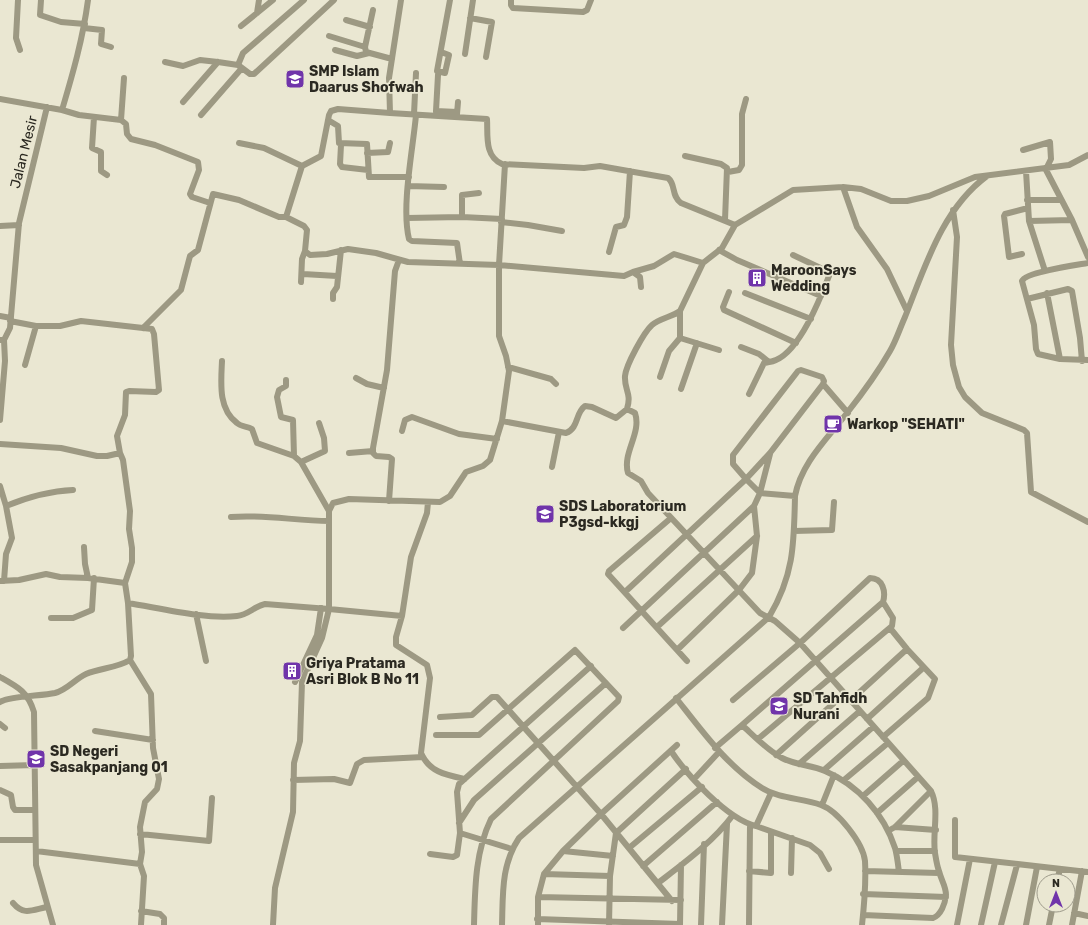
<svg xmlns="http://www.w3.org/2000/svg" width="1088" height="925" viewBox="0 0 1088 925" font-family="Rubik,sans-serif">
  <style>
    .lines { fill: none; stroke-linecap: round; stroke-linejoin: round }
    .street { stroke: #9d9983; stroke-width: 6 }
    .labels { text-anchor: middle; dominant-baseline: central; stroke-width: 3.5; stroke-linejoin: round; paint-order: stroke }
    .poi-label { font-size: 14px; font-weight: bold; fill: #2b2921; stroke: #eae7d2; text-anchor: start }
    .street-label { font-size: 14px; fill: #2b2921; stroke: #eae7d2 }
  </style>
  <rect width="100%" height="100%" fill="#eae7d2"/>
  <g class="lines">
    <!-- street -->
    <path class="street" d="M18,0L16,38L20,50
      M41,0L40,15L61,22L85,24
      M401,0L389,78L390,113L487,119C488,135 484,156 502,164L584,168L600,166L668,178C676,184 671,196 681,203L735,225
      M511,0V5L513,8L583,12L587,10L591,0
      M373,10L365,47L366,52L392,59
      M257,13L259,0
      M470,18L492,22L486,57
      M346,20L370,27
      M241,26L273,0
      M84,28L102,30L101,44L111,47
      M329,36L365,47
      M335,50L357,56L369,53
      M441,52L449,55L445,73L437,71L450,0
      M465,54L473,0
      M165,62L183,66L200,60L218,62L238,65L250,74H254L334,0
      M238,65L243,53L304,0
      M438,75L436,111L457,112
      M0,99L62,110L79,115L121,120L126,124L127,134L131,139L155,145L198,162L199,170L190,194L192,197L210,203
      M183,102L218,62
      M62,110C73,73 83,38 88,0
      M414,114L416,73
      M457,114L458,102
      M201,115L242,68
      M416,115C413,149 401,207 409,239L412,241L457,243L460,264
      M94,117L92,148L101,152V171L107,175
      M121,120L124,78
      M328,120L338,126L339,143L367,144L369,177H409
      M239,143L264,148L302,166
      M341,145L340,164L342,167L368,170
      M1023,150L1050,142L1051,159L1047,167
      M367,153L388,152L390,143
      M685,156L721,164L727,168L725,220
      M1045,168L1072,220L1088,257
      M1026,171L1029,221L1045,271
      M728,172L739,170L742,165V114L746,99
      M408,186L444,187
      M843,187L861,189L891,201H907L929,196L975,177L1069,165L1088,155
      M1027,200H1061
      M953,210L957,237L951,345L953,365L959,387L965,397L982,413L1024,430L1027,433L1031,492L1088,522
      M286,217L304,226L307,230L305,251L310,255L327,254L348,249L376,253L408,262L499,265L624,276L633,272
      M462,217V195L479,193
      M407,218L462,217L502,219
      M1029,221L1072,220
      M501,222L528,225L562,231
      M0,226L19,225
      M719,250L737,260L821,296
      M609,252L616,227L624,225L627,217L630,171
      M1022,254L1009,257L1004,216L1005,214L1028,208
      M1088,263C1077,265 1026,272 1022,281L1034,325L1036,349L1038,354L1060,359L1088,360
      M303,274L337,276
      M301,282L302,259L305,251
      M641,287L640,277L633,272L654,266L674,254L703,263
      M729,292L723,307L724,310L796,343
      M745,293L811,319
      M1047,293L1060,359
      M333,299V293L337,287L341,250
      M1027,299L1068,289L1072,291L1080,338L1082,361
      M0,316L11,318
      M10,321L36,326H60L81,321L152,329L154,334L159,390L156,392L129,391L126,392L125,415L117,436L120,453
      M143,328L181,290L190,256L198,250L213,194L239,200L279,217H286L302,166L321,156L329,115L331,111L338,109L390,113
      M680,338L719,350
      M0,340H4L10,328L19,223L47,107
      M741,347L759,354L769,362
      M222,361C221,383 218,409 237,423C241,427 247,426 252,429L257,443L294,456L301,462L329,511
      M25,365L36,326
      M508,367L551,379L556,384
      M801,370L822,377L824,381L823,384L770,453L746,479L733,464V455L798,371Z
      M660,377L669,351L680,338V311
      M356,378L367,384L384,388
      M286,380V386L279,390L277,397L281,417L293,420L294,456
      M823,384L848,413
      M681,389L697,343
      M749,394L764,363C768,362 772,362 776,360C800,350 820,299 829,276V272L793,255
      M627,409C632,393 624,390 625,376C626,365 644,332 652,325C660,318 672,317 680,311L703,263L722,248L735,225L793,190L843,187L857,227L887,269L907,311
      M0,420L5,361L4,340
      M502,421L566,433C579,428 575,413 585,406L592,407L616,418L627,409L635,413C642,433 622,453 628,473L641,481L648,493L760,613L775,621L800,643L931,791C940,809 932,834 935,853C936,859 937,866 939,871C941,880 946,886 946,895C945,904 941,915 933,918L863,915
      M402,431L405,420L412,417L459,434L497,439
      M0,444L61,448L97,456H107L120,453L123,460L130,511L129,529L132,548V562L125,583
      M349,453L373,451
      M301,462L325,451L324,438L319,423
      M552,467L559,432
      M0,486L6,506
      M389,501L392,459L389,457L376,456L373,453V448L387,370L395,271L399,260
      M231,517C264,514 296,521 329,521
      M671,518L609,571L608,574L687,661
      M794,531L832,530L834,502
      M84,547L85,564L88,578
      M0,581L19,580L46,574L60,577L88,578L125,583L128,603L131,656L130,660C117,668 100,668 86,674C75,679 67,690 55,693C41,696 9,696 0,702
      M4,581L6,554L12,538L6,506C28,497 49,491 73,490
      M625,592L746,479L760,493L795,496
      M128,603C159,608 207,620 237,616C248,615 255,606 265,604L329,609V511L333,503L349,499L440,502L450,496L466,472L483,466L490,460L502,421L509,371L506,356L499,336V265L505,164
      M196,614L206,661
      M402,616L411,557L427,513L428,502
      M51,618H73L92,610L94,578
      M657,627L757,536
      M623,628L754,506
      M677,650L739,590L752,573L757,536L754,506L760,493L770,454
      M130,660L151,694L153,748L159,779L157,789L145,802L140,827L142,852L140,864L144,876L141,925
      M0,677C18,687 28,692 34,712L36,865L53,925
      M295,682L317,635L321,608
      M676,698C702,731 727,766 762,788C779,799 802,798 821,805C838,811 863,843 865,861C866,879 864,907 862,925
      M733,700L800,643L870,578C883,578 886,592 883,602L742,725
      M850,701L907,649
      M440,717L472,715L492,697H497L601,814L672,901
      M867,719L923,668
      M0,724L5,728
      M95,731L153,740
      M436,735H479L575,650L619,697L618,701L491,819C475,852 475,889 474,925
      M883,737L928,698L935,679L907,649L890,628
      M758,739L892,626L893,618L883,602
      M715,748L742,725C754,736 767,750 782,758C795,765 812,765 825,771C858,785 884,814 895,848C897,855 898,864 899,872
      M671,751C687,775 727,819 756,826L771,793
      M776,755L844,694
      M799,764L860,711
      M0,766L35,765
      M824,770L873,727
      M695,778L719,752
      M293,780L334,779L350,783L357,764L364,760L423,757
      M844,780L888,743
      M0,790L11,795L13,807L15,810H35
      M863,796L903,761
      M822,805L834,775
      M877,813L918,777
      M955,820V857L1088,872
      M459,823L474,800L606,683
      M756,826L810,845L820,853L829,869
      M895,827L936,830
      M888,831L895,827L931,791
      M460,833L512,849
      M140,834L209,841L212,798
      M1,840H35
      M629,848L702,787
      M36,851L140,864
      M563,851L613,856
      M896,851H935
      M430,854L453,857L457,855L460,833L457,792L459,784L591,666
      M643,866L717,802
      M749,871L771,873V832
      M865,871L939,873
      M791,873L792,838
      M544,874L610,876
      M1057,881L1060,869
      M658,883C684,863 713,842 733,815
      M863,894L946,897
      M538,897L681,900
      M13,903C24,916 32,910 47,907
      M141,911L160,914L164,918V925
      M1074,913L1088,916
      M537,919L680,924
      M273,925L275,888L293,812L294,763L300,741L302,682L322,638L329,609L402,616L396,637V645L427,665L430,678L421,753C429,772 446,775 465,779
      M502,925C503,894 501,865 519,838L769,617C794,575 794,544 795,496C801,463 827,439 847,413C862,394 878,372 890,351C896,341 900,328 905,317C925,267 942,209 987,176
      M538,925V897L544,874L563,851L601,814L677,745
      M609,925L610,876L616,833L686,769
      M680,925L681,865
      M701,925L704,844
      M722,925L727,824
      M749,925L750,825
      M957,925L970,859
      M981,925L995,862
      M1001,925L1017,865
      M1026,925L1037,867
      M1049,925L1053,905
      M1072,925L1082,871"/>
  </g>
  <!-- icons -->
  <defs>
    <symbol id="school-square" viewBox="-11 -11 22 22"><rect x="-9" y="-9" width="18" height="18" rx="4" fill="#7034aa" stroke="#eae7d2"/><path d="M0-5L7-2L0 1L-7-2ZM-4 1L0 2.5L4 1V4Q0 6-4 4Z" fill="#fff"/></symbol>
    <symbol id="building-square" viewBox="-11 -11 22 22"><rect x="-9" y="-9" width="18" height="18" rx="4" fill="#7034aa" stroke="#eae7d2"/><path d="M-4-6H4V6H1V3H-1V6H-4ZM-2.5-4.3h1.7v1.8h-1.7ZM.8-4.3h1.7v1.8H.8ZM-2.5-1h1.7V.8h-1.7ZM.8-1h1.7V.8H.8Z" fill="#fff"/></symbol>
    <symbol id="cafe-square" viewBox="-11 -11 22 22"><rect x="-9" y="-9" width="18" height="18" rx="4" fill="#7034aa" stroke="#eae7d2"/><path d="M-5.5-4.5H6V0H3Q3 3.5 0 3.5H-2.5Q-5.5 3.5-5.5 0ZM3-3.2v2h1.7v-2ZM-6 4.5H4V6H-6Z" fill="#fff"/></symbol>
  </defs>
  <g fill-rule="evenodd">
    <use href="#school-square" x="284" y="68" width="22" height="22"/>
    <use href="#building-square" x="746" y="267" width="22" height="22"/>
    <use href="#cafe-square" x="822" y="413" width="22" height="22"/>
    <use href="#school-square" x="534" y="503" width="22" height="22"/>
    <use href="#building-square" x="281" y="660" width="22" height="22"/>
    <use href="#school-square" x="768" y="695" width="22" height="22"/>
    <use href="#school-square" x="25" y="748" width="22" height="22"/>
  </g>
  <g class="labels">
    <!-- poi labels -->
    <g class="poi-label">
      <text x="309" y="71">SMP Islam<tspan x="309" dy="16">Daarus Shofwah</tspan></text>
      <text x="771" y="270">MaroonSays<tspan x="771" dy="16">Wedding</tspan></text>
      <text x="847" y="424">Warkop "SEHATI"</text>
      <text x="559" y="506">SDS Laboratorium<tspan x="559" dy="16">P3gsd-kkgj</tspan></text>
      <text x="306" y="663">Griya Pratama<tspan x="306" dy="16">Asri Blok B No 11</tspan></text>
      <text x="793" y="698">SD Tahfidh<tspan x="793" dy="16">Nurani</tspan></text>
      <text x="50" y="751">SD Negeri<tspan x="50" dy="16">Sasakpanjang 01</tspan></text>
    </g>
    <!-- street labels -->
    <g class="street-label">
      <text transform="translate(24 152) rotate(-76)">Jalan Mesir</text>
    </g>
  </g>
  <!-- north arrow -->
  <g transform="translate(1056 893)"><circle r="19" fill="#eae7d2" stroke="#9e9b8b"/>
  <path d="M0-3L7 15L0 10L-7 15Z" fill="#7034aa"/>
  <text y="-6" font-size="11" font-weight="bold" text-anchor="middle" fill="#2b2921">N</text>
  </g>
</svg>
